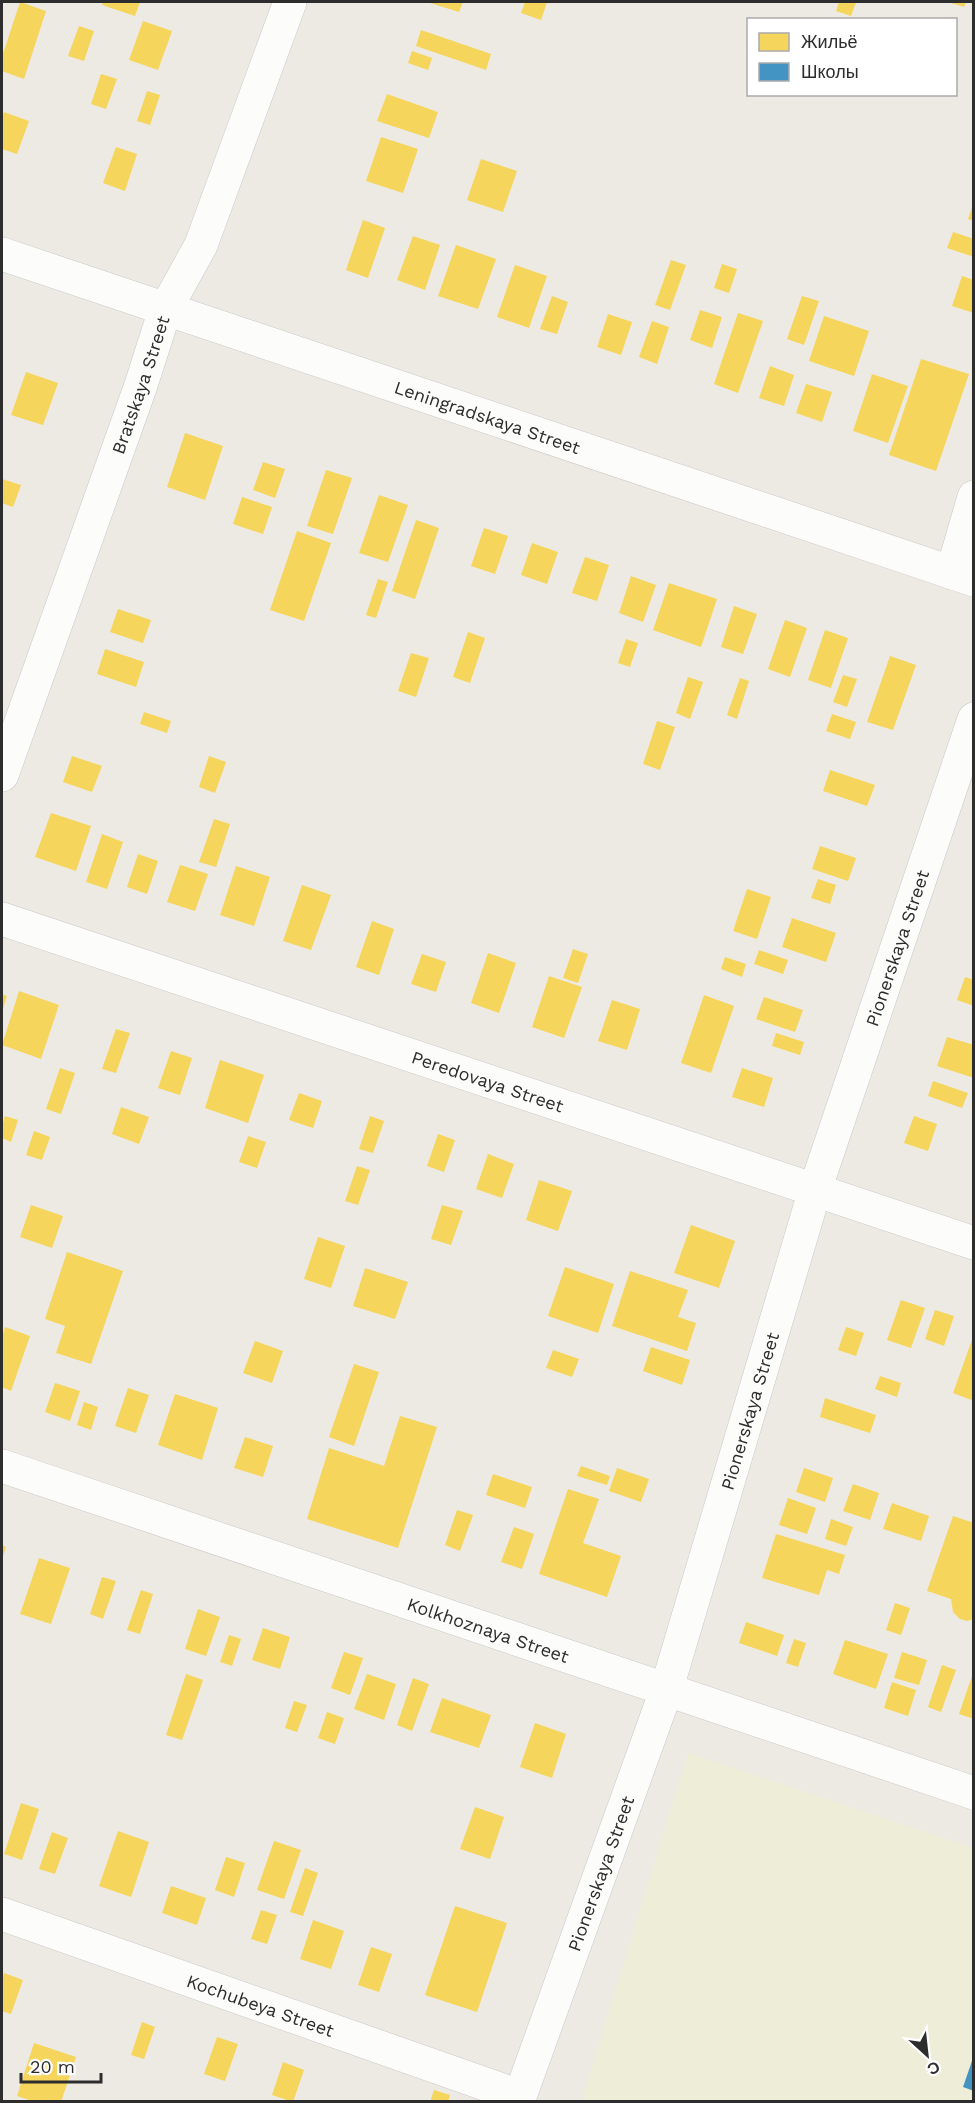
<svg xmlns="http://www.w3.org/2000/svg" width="975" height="2103" viewBox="0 0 975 2103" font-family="'Work Sans',sans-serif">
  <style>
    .education { fill: #eeedd7 }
    .homes { fill: #f6d55c }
    .schools { fill: #4393c3 }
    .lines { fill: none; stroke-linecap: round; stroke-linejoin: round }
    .minor-casing { stroke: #c9c8c7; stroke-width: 34 }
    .minor { stroke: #fcfcfb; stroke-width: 33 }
    .labels { text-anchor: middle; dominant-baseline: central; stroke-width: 6; stroke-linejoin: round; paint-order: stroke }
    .street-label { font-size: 18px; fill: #2d2d2d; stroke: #fff }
  </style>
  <rect width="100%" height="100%" fill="#eceae2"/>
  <!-- education -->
  <path class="education" d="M688,1753L973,1848V2101L581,2102Z"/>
  <!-- homes -->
  <path class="homes" d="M20,2L46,11L24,79L2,71V57Z
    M103,2H140L135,16L102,5Z
    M427,2H463L459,12Z
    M525,2H547L541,20L521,13Z
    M839,2H856L851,16L836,11Z
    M948,2H966L964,7Z
    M143,21L172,31L158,70L129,60Z
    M79,26L94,31L84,61L68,56Z
    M421,30L491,54L486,70L416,46Z
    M412,51L432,58L428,70L408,63Z
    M101,74L117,79L106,109L91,104Z
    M147,91L160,95L150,125L137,121Z
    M387,94L438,112L429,138L377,121Z
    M4,112L29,121L17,154L2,149V119Z
    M381,137L418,149L403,193L366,181Z
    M116,147L137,154L125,191L103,183Z
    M481,159L517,171L503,212L467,200Z
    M973,204H974V221L968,219Z
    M363,220L385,228L368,278L346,270Z
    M953,232L974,239V257L947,248Z
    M413,236L440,245L425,290L397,280Z
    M456,245L496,259L478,309L438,296Z
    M671,260L686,265L670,310L655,305Z
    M722,264L737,269L729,293L714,288Z
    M515,265L547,276L529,328L497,317Z
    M962,276L974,280V313L952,306Z
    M552,296L568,302L557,334L540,329Z
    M802,296L819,301L804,345L787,339Z
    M700,310L722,317L712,348L690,340Z
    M738,313L763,321L738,393L714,384Z
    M608,314L632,322L621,355L597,347Z
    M824,316L869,331L854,376L809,361Z
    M652,321L669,327L657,364L639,357Z
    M921,359L969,374L936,471L889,455Z
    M770,366L794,375L784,406L759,398Z
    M26,372L58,383L43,425L11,415Z
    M872,374L908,386L888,443L853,431Z
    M806,384L832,392L822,422L796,413Z
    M185,433L223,446L205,500L167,487Z
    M263,462L285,469L275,498L253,490Z
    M326,470L352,478L333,534L307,526Z
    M2,479L21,485L13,507L2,503Z
    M379,495L408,505L388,562L359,553Z
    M242,497L272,507L263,534L233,524Z
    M416,520L439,528L415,599L392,591Z
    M484,528L508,536L495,574L471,566Z
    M297,531L331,543L304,621L270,610Z
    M532,543L558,552L547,584L521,575Z
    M585,557L609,565L597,601L572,593Z
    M631,576L656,585L643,622L619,613Z
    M378,579L388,582L376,618L366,615Z
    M669,583L717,599L701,647L653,630Z
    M734,606L757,614L743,654L721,647Z
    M118,609L151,620L143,643L110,632Z
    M785,620L807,628L790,677L768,669Z
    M825,630L848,638L831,688L808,680Z
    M468,632L485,638L470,683L453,677Z
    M626,639L638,643L630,667L618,663Z
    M105,649L144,662L136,687L97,674Z
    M411,653L429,658L416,697L398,691Z
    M890,656L916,665L893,730L867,722Z
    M843,675L857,679L847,707L833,702Z
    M688,677L703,682L690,719L676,713Z
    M740,678L749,681L737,719L727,715Z
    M144,712L171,721L167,733L140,724Z
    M832,714L856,722L850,739L826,731Z
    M657,721L675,727L660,770L643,764Z
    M72,756L102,766L92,792L63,782Z
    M209,756L226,762L215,793L199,787Z
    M830,770L875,785L867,806L823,791Z
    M51,813L91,826L76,871L35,857Z
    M214,819L230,824L216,867L199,862Z
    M102,834L123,842L107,889L86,882Z
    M820,846L856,858L848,881L812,869Z
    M138,854L158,861L147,894L127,887Z
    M180,865L208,874L195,911L167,902Z
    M236,866L270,877L254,926L220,915Z
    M818,879L836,885L830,904L811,898Z
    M302,885L331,895L311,950L283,941Z
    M747,889L771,897L757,939L733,931Z
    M792,918L836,933L826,962L782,947Z
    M372,921L394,929L379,975L356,967Z
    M573,949L588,954L578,983L563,978Z
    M759,950L788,960L783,974L754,964Z
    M488,953L516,963L499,1013L471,1003Z
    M422,954L446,962L436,992L411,984Z
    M725,957L746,964L742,977L721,969Z
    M549,976L582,987L564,1038L532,1027Z
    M965,977L974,980V1006L957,1000Z
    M19,991L59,1005L41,1059L2,1045Z
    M2,994L7,996L2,1012Z
    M704,995L734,1006L711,1073L681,1063Z
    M764,997L803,1010L795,1032L756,1019Z
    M612,1000L640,1009L627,1050L598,1041Z
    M116,1029L130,1033L116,1073L102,1069Z
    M776,1033L804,1042L800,1055L772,1046Z
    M947,1037L974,1045V1078L937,1066Z
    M171,1051L192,1058L180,1095L158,1088Z
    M220,1060L264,1075L248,1123L205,1108Z
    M60,1068L75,1073L61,1114L46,1109Z
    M742,1068L773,1078L764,1107L732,1097Z
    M933,1081L968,1093L962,1108L928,1096Z
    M299,1093L322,1101L313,1128L289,1120Z
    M121,1107L149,1117L139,1144L112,1134Z
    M5,1116L18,1120L11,1142L2,1138V1126Z
    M370,1116L384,1121L373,1153L359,1149Z
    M914,1116L937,1124L928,1151L904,1143Z
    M34,1131L50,1137L42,1160L26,1155Z
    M438,1134L455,1140L444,1172L427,1166Z
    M248,1136L266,1142L257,1168L239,1162Z
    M488,1154L514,1164L502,1198L476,1189Z
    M357,1166L370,1170L358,1205L345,1201Z
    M539,1180L572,1191L558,1231L526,1220Z
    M31,1205L63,1216L52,1248L20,1237Z
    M442,1205L463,1211L451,1245L431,1239Z
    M691,1225L735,1241L719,1288L674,1273Z
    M318,1237L345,1246L331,1288L304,1279Z
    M67,1252L123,1271L91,1364L56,1353L65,1326L45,1319Z
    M565,1267L614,1284L598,1333L548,1316Z
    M365,1268L408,1282L395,1319L353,1306Z
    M630,1271L688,1290L678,1317L696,1323L687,1351L612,1326Z
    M901,1300L925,1308L911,1348L887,1340Z
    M935,1310L954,1316L944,1346L925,1339Z
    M5,1327L30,1336L11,1391L2,1387V1338Z
    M846,1327L864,1333L856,1356L838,1350Z
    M973,1337H974V1401L953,1393Z
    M255,1341L283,1351L272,1383L243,1373Z
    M651,1347L690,1360L682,1385L643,1371Z
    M553,1350L579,1359L572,1377L546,1368Z
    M354,1364L379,1372L354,1446L329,1437Z
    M880,1376L901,1383L897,1397L875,1389Z
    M55,1383L80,1391L70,1421L45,1412Z
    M128,1388L149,1395L136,1433L115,1426Z
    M175,1394L218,1408L202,1460L158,1445Z
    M825,1398L876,1415L870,1433L820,1417Z
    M84,1402L98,1407L91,1430L77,1425Z
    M400,1416L437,1427L398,1548L307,1519L329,1448L384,1466Z
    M245,1437L273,1446L263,1477L234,1468Z
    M581,1466L610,1476L607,1485L577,1476Z
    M617,1468L649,1479L641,1502L609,1491Z
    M804,1468L833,1478L825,1502L796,1492Z
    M493,1474L532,1487L525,1508L486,1495Z
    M853,1484L879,1493L870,1520L843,1511Z
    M568,1489L599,1499L583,1543L621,1556L607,1597L539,1574Z
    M788,1498L816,1508L807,1534L779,1525Z
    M892,1503L929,1516L921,1541L883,1529Z
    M457,1510L473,1515L460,1551L445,1545Z
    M953,1516L974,1523V1619L967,1621L960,1619L953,1612L951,1599L927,1591Z
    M831,1519L853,1527L846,1546L825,1539Z
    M514,1527L534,1534L522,1569L501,1562Z
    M776,1534L845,1555L839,1574L827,1570L819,1595L762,1578Z
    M2,1545L6,1547L2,1559Z
    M39,1558L70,1568L51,1624L20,1614Z
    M102,1577L116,1581L103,1619L90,1614Z
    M141,1590L153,1594L140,1634L127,1630Z
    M895,1603L910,1608L901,1635L886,1630Z
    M198,1609L220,1617L206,1656L185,1649Z
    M746,1622L784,1635L777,1656L739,1643Z
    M263,1628L290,1637L280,1669L252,1660Z
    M229,1635L241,1639L232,1666L220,1662Z
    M794,1639L806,1643L798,1667L786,1663Z
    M845,1640L888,1654L876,1689L833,1674Z
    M344,1652L363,1658L350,1695L331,1688Z
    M902,1652L927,1660L919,1685L894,1678Z
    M942,1665L956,1670L941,1712L928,1707Z
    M973,1673H974V1719L959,1714Z
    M186,1674L203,1680L182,1740L166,1735Z
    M367,1674L396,1684L384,1720L354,1709Z
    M413,1678L429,1684L412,1731L397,1725Z
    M892,1682L916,1690L908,1716L884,1708Z
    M442,1698L491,1715L479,1748L430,1732Z
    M294,1701L307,1705L297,1732L285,1728Z
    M327,1712L344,1718L335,1744L318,1738Z
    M535,1723L566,1734L552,1778L520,1767Z
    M21,1803L39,1809L22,1860L4,1854Z
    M475,1807L504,1817L490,1859L460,1849Z
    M118,1831L149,1842L131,1897L99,1886Z
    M52,1832L68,1838L55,1874L39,1869Z
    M274,1841L301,1850L284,1899L257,1890Z
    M226,1857L245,1863L234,1897L215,1890Z
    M305,1868L318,1873L303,1916L290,1912Z
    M171,1886L206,1898L197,1925L162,1913Z
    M455,1906L507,1923L477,2012L425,1995Z
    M261,1910L277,1915L267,1944L251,1939Z
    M313,1920L344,1931L331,1969L300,1959Z
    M371,1947L392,1954L379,1992L358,1985Z
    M4,1973L23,1980L11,2014L2,2011V1980Z
    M142,2022L155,2027L144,2059L131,2055Z
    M217,2037L238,2044L225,2081L204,2074Z
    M34,2043L76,2057L61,2102H35L17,2096Z
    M283,2062L304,2070L293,2102L272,2095Z
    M434,2090L450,2095L448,2102H430Z"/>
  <!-- schools -->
  <path class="schools" d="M973,2058H974V2091L963,2087Z"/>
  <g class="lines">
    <defs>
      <g id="minor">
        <path id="s1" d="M2,254L974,580"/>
        <path d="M952,573L974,497"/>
        <path id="s2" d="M2,775L141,385L165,310L201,245L290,2"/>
        <path id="s3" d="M2,919L974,1243"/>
        <path id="s4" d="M2,1466L974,1793"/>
        <path id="s5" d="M2,1914L519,2096"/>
        <path id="s6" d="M518,2102L666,1691L815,1190L974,719"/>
      </g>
    </defs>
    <!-- minor casing -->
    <use href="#minor" class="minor-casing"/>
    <!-- minor -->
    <use href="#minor" class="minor"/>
  </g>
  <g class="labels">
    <!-- street labels -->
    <g class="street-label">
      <text stroke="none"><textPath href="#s2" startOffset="414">Bratskaya Street</textPath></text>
      <text stroke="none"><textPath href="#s1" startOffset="512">Leningradskaya Street</textPath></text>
      <text stroke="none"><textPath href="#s6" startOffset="1215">Pionerskaya Street</textPath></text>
      <text stroke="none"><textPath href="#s3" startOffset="512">Peredovaya Street</textPath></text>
      <text stroke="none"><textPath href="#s6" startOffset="729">Pionerskaya Street</textPath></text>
      <text stroke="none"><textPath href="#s4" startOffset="513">Kolkhoznaya Street</textPath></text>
      <text stroke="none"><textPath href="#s6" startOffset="243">Pionerskaya Street</textPath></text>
      <text stroke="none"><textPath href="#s5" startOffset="274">Kochubeya Street</textPath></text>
    </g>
  </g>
  <!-- border -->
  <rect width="975" height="2103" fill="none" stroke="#2d2d2d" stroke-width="6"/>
  <!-- legend -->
  <rect x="747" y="18" width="210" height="78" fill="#ffffff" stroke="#ababab" stroke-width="1.5"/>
  <rect x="759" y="33" width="30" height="18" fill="#f6d55c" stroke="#ababab" stroke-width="1.5"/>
  <text x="801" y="48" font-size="18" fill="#2d2d2d">Жильё</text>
  <rect x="759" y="63" width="30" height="18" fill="#4393c3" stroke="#ababab" stroke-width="1.5"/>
  <text x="801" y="78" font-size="18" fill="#2d2d2d">Школы</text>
  <!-- north arrow -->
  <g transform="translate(927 2055) rotate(153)" stroke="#ffffff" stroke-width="4.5" paint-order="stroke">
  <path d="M0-4.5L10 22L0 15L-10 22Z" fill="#2d2d2d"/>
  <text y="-9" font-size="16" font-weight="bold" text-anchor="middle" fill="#2d2d2d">С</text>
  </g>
  <!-- scale -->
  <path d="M21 2073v9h80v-9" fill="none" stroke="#2d2d2d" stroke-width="3"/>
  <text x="30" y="2073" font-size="18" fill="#2d2d2d" stroke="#ffffff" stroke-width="4.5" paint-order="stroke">20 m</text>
</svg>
